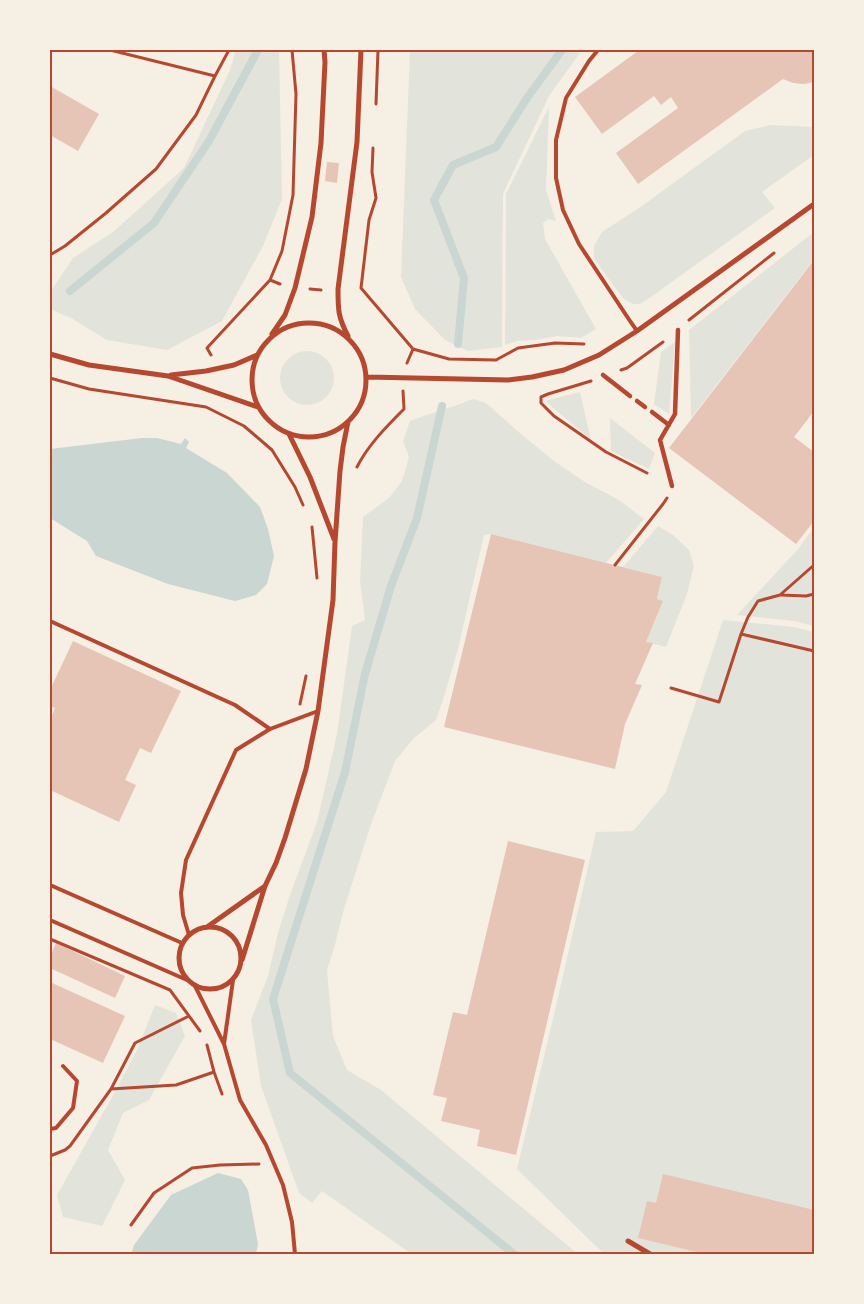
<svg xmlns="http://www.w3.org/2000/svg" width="864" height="1304" viewBox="0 0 864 1304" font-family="'PT Sans',sans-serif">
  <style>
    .green { fill: #e2e4dc }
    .water { fill: #c9d6d2 }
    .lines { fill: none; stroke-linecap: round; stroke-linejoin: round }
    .stream { stroke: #c9d6d2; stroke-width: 8 }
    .building { fill: #e6c5b7 }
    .path { stroke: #b5482f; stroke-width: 3 }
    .service { stroke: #b5482f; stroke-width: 4 }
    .pedestrian { stroke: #b5482f; stroke-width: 4.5 }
    .minor { stroke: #b5482f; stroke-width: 5 }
    .neatline { fill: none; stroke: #b5482f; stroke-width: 2 }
  </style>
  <rect width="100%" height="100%" fill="#f6efe4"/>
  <!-- green -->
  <path class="green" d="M236,50H279L282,199L263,246L222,321L167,350L107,340L71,318L50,309V292L73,258L113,232L184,168L230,70Z
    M410,50H582L549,96L503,194L502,347L468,351L445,340L415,309L401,277Z
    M549,107L546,190L556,221L549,219L543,223L545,239L596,329L581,338L557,336L536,340L517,341L505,345L506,194Z
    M770,125L814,127V155L762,192L775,208L648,299L640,304H633L624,299L607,277L594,258V246L602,232L639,208L745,131Z
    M814,232V259L691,418L689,330Z
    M675,342L669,414L654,404L661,352Z
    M280 378a27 27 0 1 1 54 0a27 27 0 1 1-54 0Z
    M580,392L591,440L545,401Z
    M473,399L486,403L522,435L554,461L585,482L619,500L644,519L606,563L491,534L484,535L458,649L443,700L436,720L414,738L395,761L370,827L344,909L335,945L327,970L333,1036L347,1070L381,1090L578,1254H409L410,1253L322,1191L312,1203L299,1193L261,1086L251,1020L268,976L278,933L290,895L317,822L337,734L352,626L365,620L360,582L363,517L389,498L402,481L409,457L403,441L410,421C431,413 453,407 473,399Z
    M610,418L655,453L649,469L611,451Z
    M658,526L673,535L689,550L694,566L687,594L666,647L646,642L663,601L657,599L662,577L623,567Z
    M814,527V626L794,621L737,615L799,548Z
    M723,620L794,627L814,632V1254H604L517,1169L553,1019L596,832L633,831L666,792Z
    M155,1005L176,1013L185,1036L149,1100L123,1113L108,1150L125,1180L102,1226L63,1217L57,1195L112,1097L137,1050Z"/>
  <!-- water -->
  <path class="water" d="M142,438H157L181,444L185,438L189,442L186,448L227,473L260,507L268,529L274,556L267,584L256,595L235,601L168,584L96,556L87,541L50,518V449Z
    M218,1173L241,1179L248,1190L258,1244L256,1254H131L134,1245L171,1195Z"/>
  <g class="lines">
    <!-- stream -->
    <path class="stream" d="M70,291L154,223L209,141L258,50
      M458,344L464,278L434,200L453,165L496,147L527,98L562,50
      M442,406L417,518L391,586L365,674L345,772L273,999L290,1073L514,1254"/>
  </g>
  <!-- building -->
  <path class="building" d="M637,50H814V82L804,84L793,83L783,79L638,184L616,153L678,108L671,97L661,105L654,96L602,134L575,97L638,51Z
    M50,86L99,114L78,151L50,135Z
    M327,162L339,163L337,183L325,181Z
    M814,260V411L794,437L814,452V521L796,544L669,448Z
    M491,534L662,577L657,599L663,601L646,642L653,643L635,684L642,685L625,724L615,769L444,727Z
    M73,641L181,691L151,753L140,748L125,780L136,785L119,822L50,790V720L55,708L50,706V690Z
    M508,841L585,860L516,1155L477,1146L480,1130L441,1121L447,1098L433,1095L453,1012L467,1015Z
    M56,943L125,976L115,998L50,968V957Z
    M50,982L125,1016L103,1063L50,1039Z
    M663,1174L814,1210V1254H705L638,1238L647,1201L656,1203Z"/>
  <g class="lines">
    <!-- path -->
    <path class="path" d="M110,50L215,76
      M376,104L378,50
      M373,148L372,172L376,198L369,220L361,288L413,349
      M50,255L65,246L106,213L156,169L196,115L215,76L229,50
      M270,280L280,284
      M310,289L321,290
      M689,320L774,253
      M211,355L207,348L270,280L282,251L293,195L296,94L292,50
      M407,363L413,349L449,359L496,360L518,348L555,343L584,344
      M621,370L627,368L663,342
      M50,378L89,389L206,407L244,426L272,450L295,487L303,505
      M591,381L548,394L541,397V403L554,416L606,452L647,473
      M357,467C368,445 387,426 404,409L403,391
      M312,527L317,578
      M615,565L663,504L667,498
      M781,595L806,596L814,594
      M741,634L748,617L758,601L780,595L814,565
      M671,688L719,702L741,634L814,651
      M300,704L306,676
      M50,939L170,990L200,1031
      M207,1045L214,1072L222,1094
      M111,1089L135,1043L189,1016
      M50,1156L65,1150L70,1146L111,1089L176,1085L214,1072
      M131,1225L154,1193L192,1168L220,1165L259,1164"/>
    <!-- service -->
    <path class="service" d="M598,50L589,61L566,98L556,140V178L563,210L579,244L628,318L637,331
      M50,621L235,705L270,729
      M50,885L182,943
      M50,920L187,980
      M189,935L183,915L181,893L186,860L236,750L270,729L318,711
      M195,986L224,1044L240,1100L266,1145L283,1185L292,1222L295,1254
      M224,1044L233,980
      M50,1129L56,1128L73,1108L77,1081L63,1066"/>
    <!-- pedestrian -->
    <path class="pedestrian" d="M603,375L630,396
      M637,401L645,407
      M652,412L669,425
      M672,486L660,440L675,414L678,330"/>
    <!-- minor -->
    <path class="minor" d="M252 380a57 57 0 1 1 114 0a57 57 0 1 1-114 0Z
      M272,334L285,315L295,288L312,217L321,143L325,62L324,50
      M348,336C338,317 338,310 338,289L357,142L361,50
      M50,354L89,365L168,376L258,407
      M171,375L206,371L234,365L257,355
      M367,377L508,380L532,377L564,370L599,355L637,331L814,204
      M289,434L310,477L334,539
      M179 958a31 31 0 1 1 62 0a31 31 0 1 1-62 0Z
      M207,927L265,886
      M242,960L265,886L276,863L285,838L306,769L318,711L333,600L335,542L340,471L343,447L348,422
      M628,1241L650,1254"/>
  </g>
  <!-- border -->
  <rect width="864" height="1304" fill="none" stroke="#f6efe4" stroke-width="102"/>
  <rect x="51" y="51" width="762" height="1202" class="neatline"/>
</svg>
